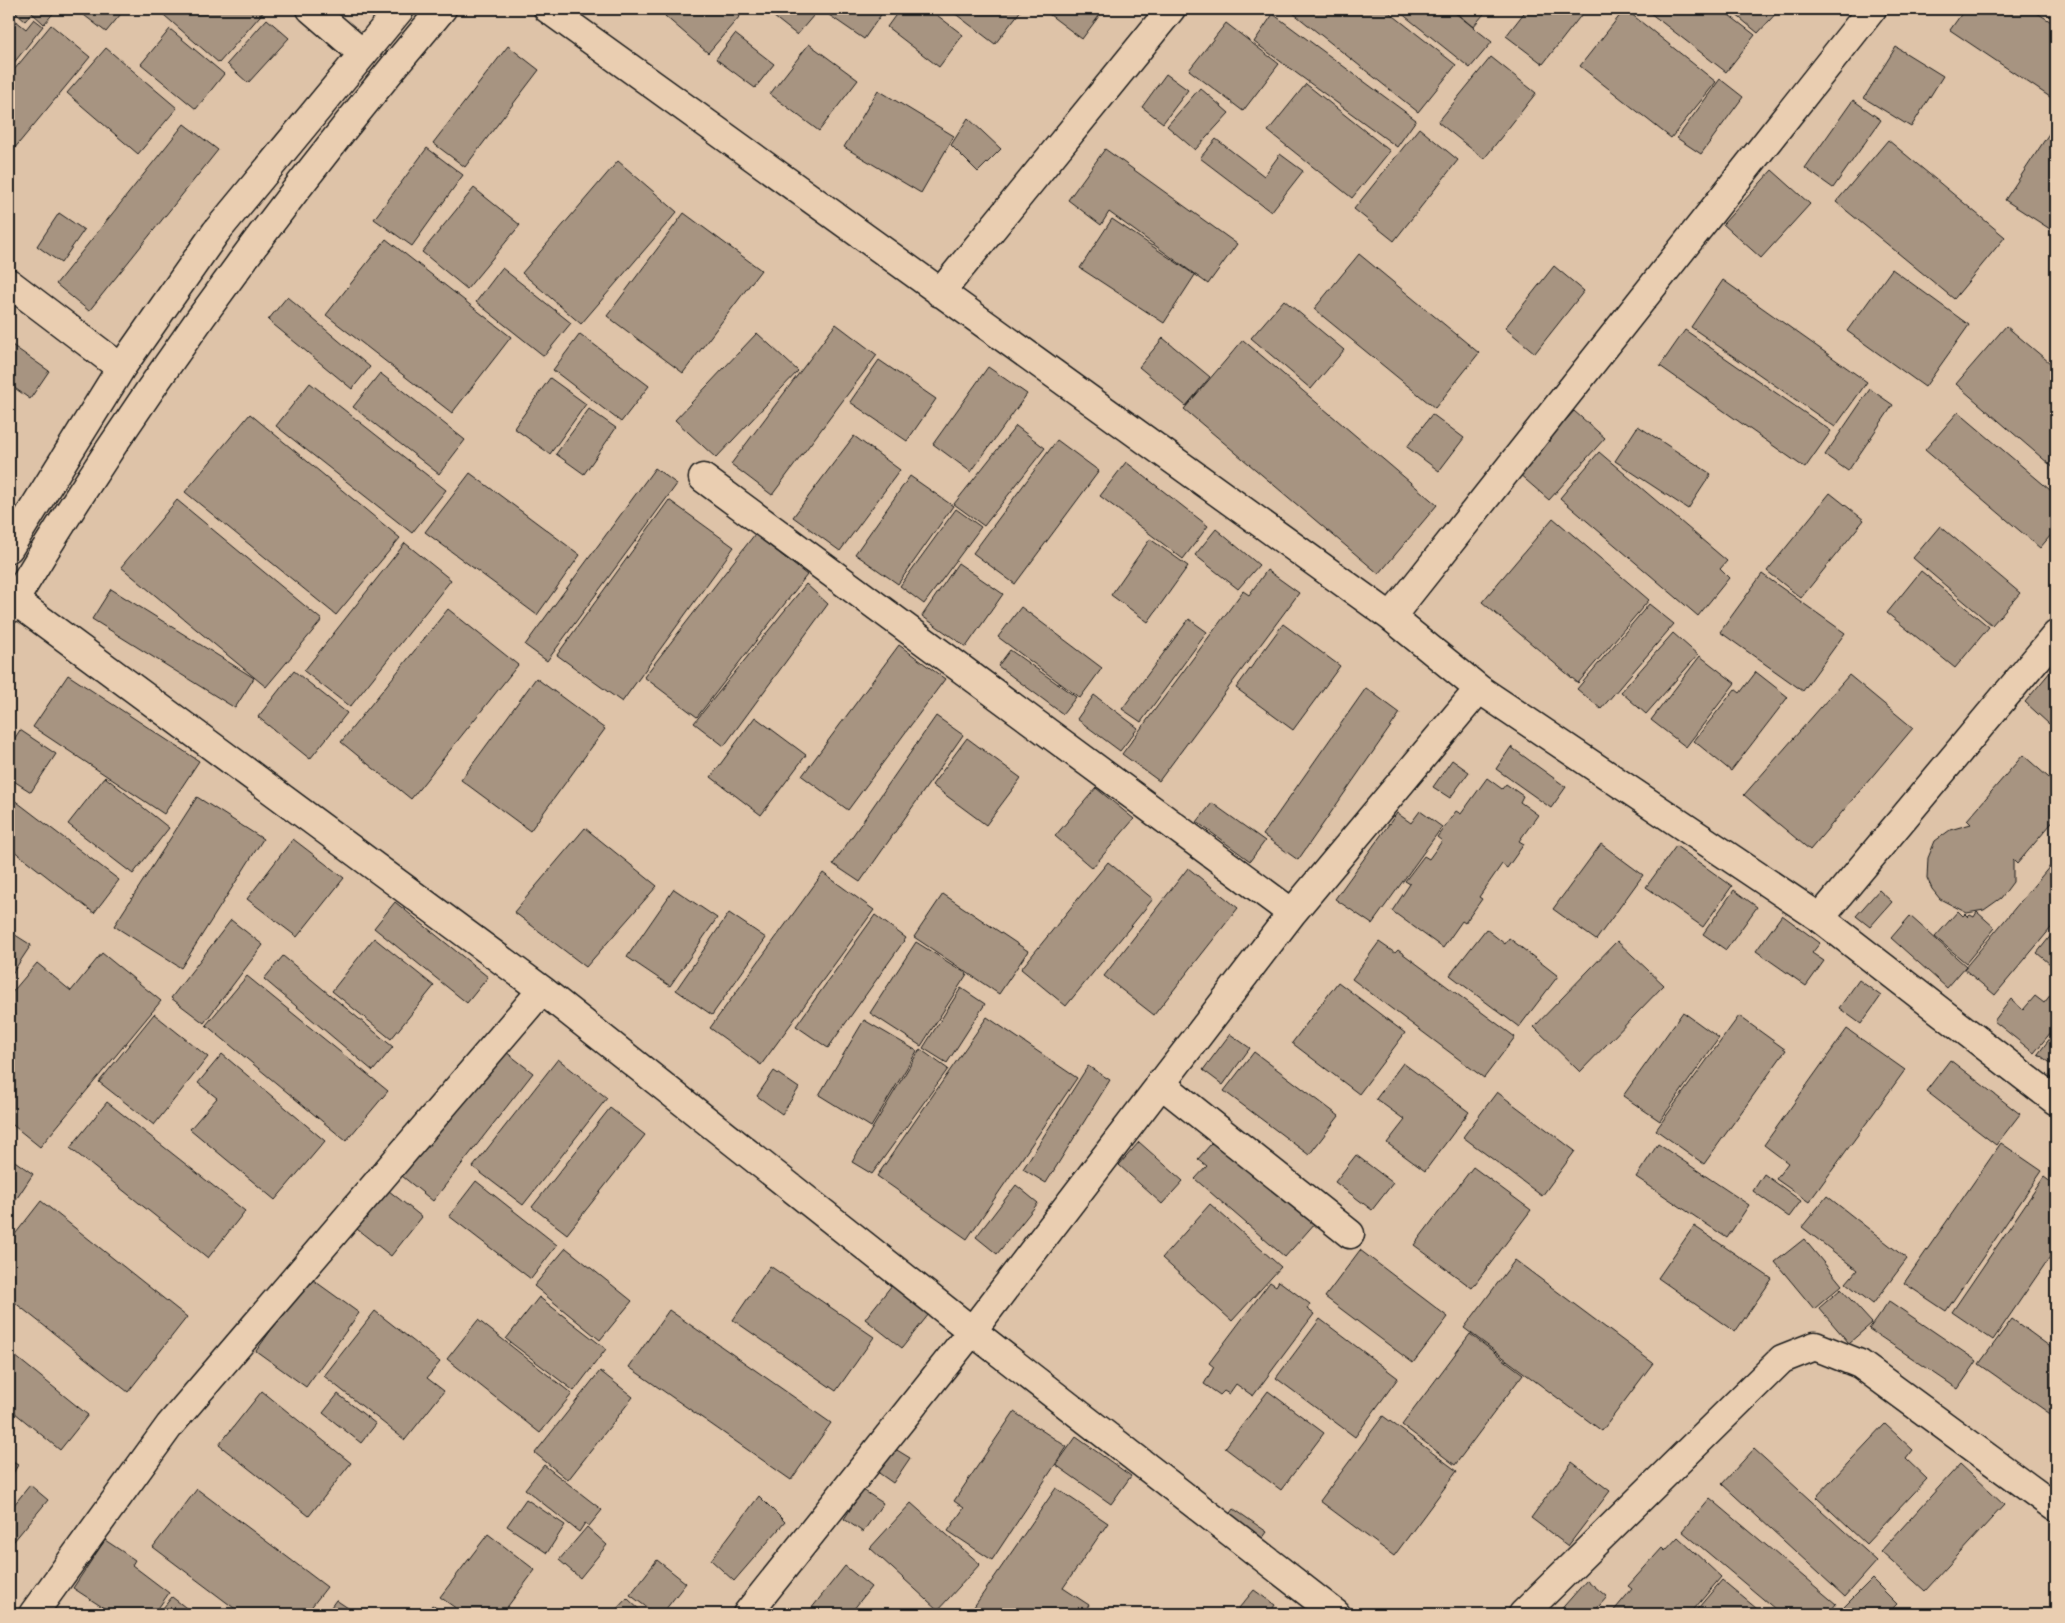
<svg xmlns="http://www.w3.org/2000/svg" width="2065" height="1623" viewBox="0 0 2065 1623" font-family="'Comic Neue',sans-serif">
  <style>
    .building { fill: #a79481; stroke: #1c1c1c }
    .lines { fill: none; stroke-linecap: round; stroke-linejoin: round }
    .minor-casing { stroke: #1c1c1c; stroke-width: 31 }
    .minor { stroke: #eaceb1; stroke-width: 28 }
  </style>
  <rect width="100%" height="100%" fill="#dec3a8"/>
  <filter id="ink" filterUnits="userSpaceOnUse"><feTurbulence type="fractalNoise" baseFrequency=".02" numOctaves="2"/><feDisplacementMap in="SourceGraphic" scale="10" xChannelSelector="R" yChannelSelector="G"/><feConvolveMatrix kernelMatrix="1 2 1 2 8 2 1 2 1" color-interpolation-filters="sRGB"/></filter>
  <g filter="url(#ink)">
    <!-- building -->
    <path class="building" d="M11,9H57L44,24L32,13L25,21Z
      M76,9H125L106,32Z
      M157,9H266L219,63Z
      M671,9H746L708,53L665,16Z
      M764,9H819L797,35Z
      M833,9H885L864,39L829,15Z
      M900,9H929L963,35L939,67L887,27Z
      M949,9H1022L995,44Z
      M1042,9H1090L1099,16L1082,39Z
      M1288,9H1385L1456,65L1418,112Z
      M1396,9H1450L1492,42L1470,68Z
      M1452,9H1488L1473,27Z
      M1527,9H1586L1543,64L1506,36Z
      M1625,9L1716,82L1671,138L1580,66Z
      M1645,9H1721L1755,35L1726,72Z
      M1729,9H1780L1758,33Z
      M1965,9H2031L2056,25V101L1950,30Z
      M1273,14L1416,120L1397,147L1254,42Z
      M10,16L26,29L34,19L43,26L9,69Z
      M267,19L289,38L248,83L227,64Z
      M1226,23L1279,64L1243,111L1189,70Z
      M51,25L90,57L9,155V76Z
      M170,29L224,74L196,109L141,64Z
      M735,34L774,64L755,88L716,59Z
      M809,44L858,80L819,131L770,94Z
      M508,46L539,70L465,167L433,143Z
      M1896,47L1943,76L1911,127L1864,98Z
      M106,48L177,108L138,154L67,93Z
      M1491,57L1536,93L1484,159L1438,122Z
      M1166,74L1188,90L1163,123L1142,107Z
      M1720,79L1743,97L1701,154L1677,138Z
      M1306,84L1390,151L1352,198L1268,131Z
      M1200,88L1229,113L1195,150L1167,126Z
      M878,90L954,136L921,193L844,147Z
      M1853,100L1881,120L1833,188L1805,168Z
      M968,118L1001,149L978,172L951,145Z
      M2056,123V219L2050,229L2005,200Z
      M184,124L218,150L89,311L56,284Z
      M1419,128L1458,160L1394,241L1354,209Z
      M1216,139L1264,176L1280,154L1303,171L1271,212L1200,158Z
      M1888,140L2005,237L1954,299L1836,202Z
      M427,148L463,175L412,246L374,219Z
      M1105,149L1237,244L1208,284L1109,212L1101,225L1068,200Z
      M618,161L677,212L581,324L522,273Z
      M1772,170L1810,204L1761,258L1723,224Z
      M474,188L520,225L467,289L422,252Z
      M59,213L84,230L61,263L37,246Z
      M684,213L761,270L683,373L607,316Z
      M1112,219L1195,275L1164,323L1080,268Z
      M386,239L511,337L452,413L326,315Z
      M1359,254L1479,353L1435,408L1314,309Z
      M1554,266L1584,291L1535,353L1505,328Z
      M502,268L571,323L544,356L476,302Z
      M1892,269L1969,325L1925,387L1847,331Z
      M1723,280L1867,382L1835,427L1691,327Z
      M287,297L370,367L352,389L268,320Z
      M1284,300L1344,350L1311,389L1251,338Z
      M836,324L877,355L772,495L731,464Z
      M2006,326L2056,368V470L1956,384Z
      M1685,330L1831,431L1805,468L1660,366Z
      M757,333L798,371L716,458L675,420Z
      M580,334L649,386L621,422L553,370Z
      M1163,338L1210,377L1186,406L1139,367Z
      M1243,340L1437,505L1379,574L1184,409Z
      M9,343L49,371L30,399L9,384Z
      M879,360L936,399L907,441L850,402Z
      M988,367L1027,394L971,472L933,444Z
      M380,373L465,440L439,474L353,407Z
      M550,378L586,404L550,454L514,428Z
      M310,383L446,490L412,533L276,426Z
      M1870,389L1893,405L1848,471L1825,455Z
      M589,409L616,428L584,474L556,454Z
      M1574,411L1605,438L1549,500L1518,473Z
      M1958,412L2056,495V529L2040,548L1925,450Z
      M250,414L400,538L336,615L185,492Z
      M1432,414L1464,438L1439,471L1407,447Z
      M1016,426L1045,448L984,526L954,504Z
      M1638,426L1711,474L1688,509L1615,461Z
      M854,436L900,470L840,551L793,517Z
      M1057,440L1099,471L1015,584L973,553Z
      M1599,452L1727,561L1720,569L1729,578L1698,616L1560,498Z
      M1126,462L1208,526L1183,559L1100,496Z
      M655,468L677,484L547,661L525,645Z
      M470,473L580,555L537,615L425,532Z
      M910,476L953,506L898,584L855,554Z
      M1830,493L1864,520L1801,598L1767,571Z
      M177,500L322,620L266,687L121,567Z
      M669,500L734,547L622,702L557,655Z
      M956,509L981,527L924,604L900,586Z
      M1553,518L1649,600L1578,683L1482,602Z
      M1940,526L2020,593L1992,625L1913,558Z
      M1216,529L1259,565L1238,589L1195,555Z
      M755,534L807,575L697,717L644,677Z
      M1150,539L1188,566L1148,622L1111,595Z
      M405,543L451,580L350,707L304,671Z
      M958,563L1003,594L966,647L922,616Z
      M1267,570L1299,593L1159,781L1122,754L1243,591L1249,595Z
      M1921,571L1989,627L1955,668L1887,613Z
      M1762,574L1845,633L1803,691L1720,632Z
      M806,584L828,604L724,746L694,723Z
      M111,589L254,678L235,708L92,619Z
      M1649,604L1674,624L1601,709L1577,689Z
      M1021,607L1102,668L1080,698L998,637Z
      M448,609L518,665L411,799L341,742Z
      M1189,619L1207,632L1141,722L1122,709Z
      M1283,624L1340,666L1293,730L1236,688Z
      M1673,633L1698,655L1646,714L1621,692Z
      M899,645L945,679L848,810L802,776Z
      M1010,650L1076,697L1063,714L998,666Z
      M1700,656L1735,683L1686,747L1651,720Z
      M2056,665V714L2049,724L2025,702Z
      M294,671L347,713L310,759L258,717Z
      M1756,672L1788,697L1731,771L1694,741L1735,689L1740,693Z
      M68,675L199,761L164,814L33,727Z
      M1849,675L1913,728L1810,850L1744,795Z
      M536,678L605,729L530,831L461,780Z
      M1366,688L1400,713L1298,860L1263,835Z
      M1094,695L1138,728L1120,751L1077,719Z
      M936,716L963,735L860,882L833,864Z
      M755,717L806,755L761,815L711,777Z
      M20,730L56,754L31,792L9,778V747Z
      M967,738L1021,778L986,825L932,785Z
      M1511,747L1566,787L1551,808L1496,769Z
      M2023,755L2056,784V818L2017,864L2013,860V882L2001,898L1984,910L1967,913L1940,899L1932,889L1927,878L1928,858L1935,841L1950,830L1971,824L1967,820Z
      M1452,760L1469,772L1450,798L1433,787Z
      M105,777L169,828L133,874L68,824Z
      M1487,778L1502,789L1506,784L1523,796L1520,802L1538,815L1519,841L1524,844L1507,868L1502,864L1479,897L1482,899L1465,923L1462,921L1443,948L1392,911L1410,884L1405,881L1424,856L1429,859L1442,841L1437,837L1456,811L1461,814Z
      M1096,788L1134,819L1092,868L1055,836Z
      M9,796L119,880L94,913L9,847Z
      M197,797L263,839L181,968L114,926Z
      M1212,803L1265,841L1250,861L1197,822Z
      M1420,811L1442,827L1372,924L1335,899L1397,813L1411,823Z
      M585,828L657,886L586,967L514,912Z
      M293,839L344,878L297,937L247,899Z
      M1601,844L1643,875L1596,940L1553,909Z
      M1676,846L1732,886L1703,927L1646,887Z
      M2056,859V922L1995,995L1964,969Z
      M1108,862L1153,899L1066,1006L1021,969Z
      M1188,868L1238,908L1154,1015L1104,976Z
      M823,873L874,910L761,1065L710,1028Z
      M674,889L717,918L670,986L627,957Z
      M1734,890L1757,907L1726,950L1703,934Z
      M1879,890L1892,902L1870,927L1856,916Z
      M943,894L1028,951L999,994L914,937Z
      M395,902L488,977L467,1003L374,928Z
      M1958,911L1963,916L1965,914L1968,917L1970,915L1974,917L1977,912L1995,928L1966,963L1935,937Z
      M729,913L766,938L712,1015L676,990Z
      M875,915L906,938L828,1048L796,1026Z
      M1782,915L1820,943L1812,953L1824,961L1806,986L1756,951Z
      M1910,916L1966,966L1947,988L1891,938Z
      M231,920L263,945L204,1023L171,998Z
      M1486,929L1505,944L1509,938L1558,976L1519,1027L1450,975Z
      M2056,929V969L2037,953Z
      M9,931L31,945L9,978Z
      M374,938L434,986L391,1039L332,991Z
      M1617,941L1664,985L1580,1072L1534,1027Z
      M916,942L967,974L921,1046L870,1013Z
      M1379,942L1395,953L1398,950L1515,1037L1484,1078L1352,979Z
      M102,953L161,1001L40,1147L9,1122V996L37,963L71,991Z
      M283,956L393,1047L373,1071L264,979Z
      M247,976L388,1091L346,1141L206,1025Z
      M1859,980L1881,996L1861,1024L1839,1008Z
      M1338,982L1405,1033L1359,1094L1292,1043Z
      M961,988L985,1004L947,1063L923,1048Z
      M2056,988V1026L2034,1053L1994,1021L2011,999L2023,1010L2035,996L2044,1003Z
      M1683,1012L1719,1038L1660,1121L1623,1096Z
      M154,1014L208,1057L154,1125L99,1082Z
      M1739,1016L1786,1050L1704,1164L1656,1130Z
      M987,1017L1077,1078L967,1239L877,1176Z
      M864,1020L917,1051L871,1127L819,1095Z
      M1847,1029L1905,1070L1809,1202L1776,1179L1788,1163L1764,1145Z
      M2054,1033L2056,1035V1067L2038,1054Z
      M1230,1034L1250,1048L1223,1085L1203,1070Z
      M497,1045L533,1073L433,1201L397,1172Z
      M920,1049L948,1069L872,1174L852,1162Z
      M1254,1052L1339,1116L1309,1155L1224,1091Z
      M222,1054L325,1141L275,1200L190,1129L217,1098L198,1083Z
      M558,1059L607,1098L523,1205L473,1167Z
      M1950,1060L2020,1114L1996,1145L1926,1091Z
      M1403,1063L1469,1112L1425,1171L1387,1143L1405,1120L1376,1099Z
      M1088,1066L1110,1080L1046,1183L1023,1169Z
      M774,1071L799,1088L782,1114L757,1096Z
      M1497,1092L1575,1151L1542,1196L1463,1137Z
      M107,1102L245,1211L208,1258L70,1148Z
      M610,1108L645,1135L567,1234L532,1207Z
      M1217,1137L1316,1222L1285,1257L1195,1179L1207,1166L1198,1159Z
      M1139,1142L1183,1181L1162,1204L1119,1165Z
      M2001,1143L2042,1171L1946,1311L1904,1283Z
      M1658,1144L1749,1205L1727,1238L1636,1177Z
      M1356,1155L1393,1183L1372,1210L1335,1182Z
      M9,1157L33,1174L13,1204L9,1201Z
      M1473,1167L1531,1210L1472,1288L1414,1245Z
      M1764,1174L1801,1201L1789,1217L1753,1191Z
      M2044,1177L2056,1186V1248L1993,1340L1952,1312Z
      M476,1181L557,1245L531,1279L449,1216Z
      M1016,1185L1038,1203L997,1254L976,1237Z
      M384,1187L422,1217L391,1256L353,1226Z
      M1827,1196L1907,1259L1873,1304L1846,1283L1857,1270L1802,1227Z
      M41,1201L187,1317L128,1392L9,1298V1242Z
      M1210,1204L1281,1267L1232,1321L1162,1258Z
      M1694,1226L1772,1279L1735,1332L1658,1278Z
      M1804,1239L1842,1285L1814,1309L1775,1262Z
      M566,1248L632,1301L600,1340L534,1286Z
      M1360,1250L1448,1317L1413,1363L1325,1297Z
      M1515,1260L1653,1363L1602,1431L1464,1328Z
      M770,1266L874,1337L836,1391L733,1320Z
      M309,1277L359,1313L306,1387L256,1351Z
      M1279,1281L1310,1304L1307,1309L1314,1314L1253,1396L1236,1384L1229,1394L1224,1391L1220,1395L1204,1384L1214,1367L1209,1363L1270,1282L1276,1286Z
      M892,1285L929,1314L902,1348L865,1319Z
      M1841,1289L1872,1323L1849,1343L1819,1308Z
      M539,1297L606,1349L574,1391L506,1339Z
      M1889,1301L1977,1361L1958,1389L1869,1329Z
      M669,1310L831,1423L791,1480L629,1367Z
      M375,1311L440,1362L427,1378L444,1391L405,1440L324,1376Z
      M1320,1319L1398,1378L1355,1437L1276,1378Z
      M2012,1319L2056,1351V1418L1979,1364Z
      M478,1320L572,1394L540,1433L447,1359Z
      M1470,1334L1523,1374L1455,1465L1402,1425Z
      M15,1356L88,1415L60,1450L9,1408V1364Z
      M600,1371L633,1397L568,1480L535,1453Z
      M262,1391L351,1463L309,1516L219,1445Z
      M1268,1391L1324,1433L1281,1490L1225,1448Z
      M338,1394L376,1424L361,1443L323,1413Z
      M1014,1412L1067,1447L992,1560L948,1531L964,1508L954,1501Z
      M1383,1416L1457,1471L1394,1556L1320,1501Z
      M1885,1424L1913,1450L1906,1459L1927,1479L1866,1544L1816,1497Z
      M1076,1437L1131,1476L1111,1504L1056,1465Z
      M892,1447L910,1458L893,1483L876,1471Z
      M1754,1449L1877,1561L1845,1597L1722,1484Z
      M9,1460L18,1465L9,1480Z
      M1572,1462L1610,1491L1568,1546L1531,1518Z
      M1960,1464L2004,1505L1925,1591L1881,1551Z
      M544,1465L602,1510L589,1526L585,1523L579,1532L525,1489Z
      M30,1485L48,1500L9,1547V1511Z
      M1056,1488L1108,1523L1063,1588L1089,1605L1083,1614H969Z
      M197,1489L327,1587L306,1614H242L153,1547Z
      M863,1490L883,1503L863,1532L844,1519Z
      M759,1496L785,1522L734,1581L711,1560Z
      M1710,1498L1836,1604L1828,1614H1781L1682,1531Z
      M526,1499L565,1525L547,1553L507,1526Z
      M911,1503L980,1564L938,1610L870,1548Z
      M1234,1509L1267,1532L1259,1543L1226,1520Z
      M587,1527L607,1545L580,1578L559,1560Z
      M488,1534L535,1570L502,1614H464L440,1597Z
      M1678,1537L1721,1577L1690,1614H1611L1632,1589L1628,1586L1662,1548L1665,1551Z
      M105,1540L135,1560L132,1565L169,1593L154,1614H113L73,1588Z
      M657,1560L686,1583L662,1614H656L630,1595Z
      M845,1566L871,1587L850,1614H807Z
      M1872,1579L1897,1604L1887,1614H1837Z
      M1587,1580L1607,1597L1592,1614H1557Z
      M1722,1580L1762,1613L1761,1614H1693Z
      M1254,1590L1275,1605L1269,1614H1234Z
      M172,1597L194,1614H158Z
      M627,1598L644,1614H612Z
      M336,1600L357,1614H326Z
      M432,1605L445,1614H426Z"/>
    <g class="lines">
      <defs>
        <path id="minor" d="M311,9L363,54
          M548,9L1391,617L1479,689L1820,918L2056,1101
          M9,283L121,368
          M940,293L1171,9
          M703,478L1292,913
          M9,548L121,368L216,232L400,9
          M14,600L542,990L972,1331L1336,1614
          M9,609C136,397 283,197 442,9
          M1391,617L1872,9
          M1820,918L2056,635
          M1160,1083L1350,1234
          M33,1614L170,1425L542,990
          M747,1614L972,1331L1292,913L1479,689
          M1523,1614L1782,1359L1815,1346L1860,1364L2056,1508"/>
      </defs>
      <!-- minor casing -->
      <use href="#minor" class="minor-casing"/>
      <!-- minor -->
      <use href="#minor" class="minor"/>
    </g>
  </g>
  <!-- margin -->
  <rect width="2065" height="1623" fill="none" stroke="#eaceb1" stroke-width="30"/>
  <rect x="15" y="15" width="2035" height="1593" fill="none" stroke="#1c1c1c" stroke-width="2" filter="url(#ink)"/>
</svg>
